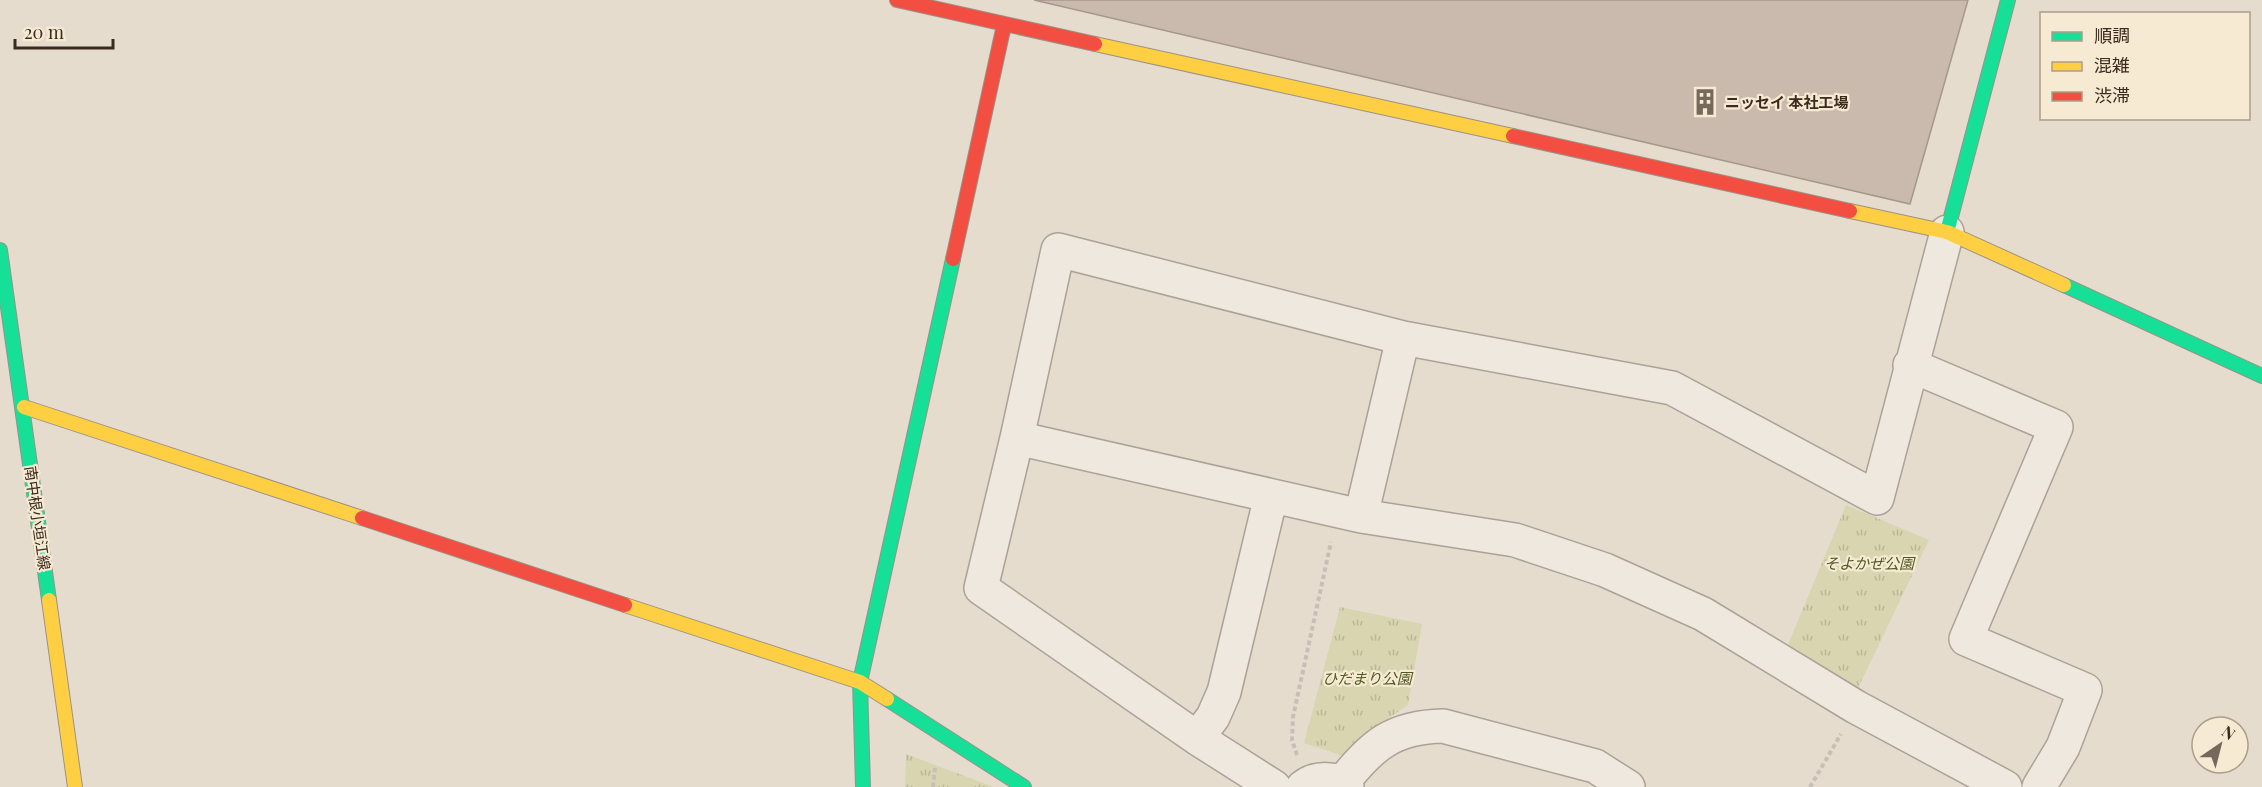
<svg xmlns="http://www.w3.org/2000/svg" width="2262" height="787" viewBox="0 0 2262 787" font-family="'Playfair Display','Noto Sans JP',serif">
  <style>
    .park { fill: url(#park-tufts) }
    .building { fill: #cabaae; stroke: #a6978d; stroke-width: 1.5 }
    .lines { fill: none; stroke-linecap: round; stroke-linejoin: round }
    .street-casing { stroke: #aba297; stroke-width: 36 }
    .fast-casing { stroke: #9b9186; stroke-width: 16 }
    .slow-casing { stroke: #9b9186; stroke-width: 16 }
    .jam-casing { stroke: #9b9186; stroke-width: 16 }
    .path { stroke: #c7bfb6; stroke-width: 4; stroke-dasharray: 4.5 3; stroke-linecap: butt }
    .street { stroke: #eee8df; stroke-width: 33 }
    .fast { stroke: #16e098; stroke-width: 14 }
    .slow { stroke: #ffcf43; stroke-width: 14 }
    .jam { stroke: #f24e42; stroke-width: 14 }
    .labels { text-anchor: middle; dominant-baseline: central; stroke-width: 4.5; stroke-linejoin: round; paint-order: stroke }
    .poi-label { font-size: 15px; font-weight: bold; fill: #3b2a1e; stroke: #f7ead3; text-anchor: start }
    .street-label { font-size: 15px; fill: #3b2a1e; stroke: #f7ead3 }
    .park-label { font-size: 15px; font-style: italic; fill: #505923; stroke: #f7ead3 }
  </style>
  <defs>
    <pattern id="park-tufts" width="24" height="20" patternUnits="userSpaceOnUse" patternTransform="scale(1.5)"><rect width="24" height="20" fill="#d8d5b0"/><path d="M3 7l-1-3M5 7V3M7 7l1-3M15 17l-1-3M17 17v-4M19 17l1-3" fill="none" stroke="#bab797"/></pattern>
  </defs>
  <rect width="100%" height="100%" fill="#e6dcce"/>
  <!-- park -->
  <path class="park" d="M1846,505L1929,540L1858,688L1787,647Z
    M1340,607L1422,624L1408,705L1377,726L1350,758L1304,743Z
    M906,754L994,787H905Z"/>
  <!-- building -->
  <path class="building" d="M1034,0H1968L1910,204Z"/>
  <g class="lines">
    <defs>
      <path id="street" d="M1910,365L2056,427L1966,639L2085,690L2063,747L2039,787
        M1017,438L1361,516L1515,540L1605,570L1703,614L1856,707L2005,787
        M1361,516L1403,338
        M1197,738L1213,717L1224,692L1271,496
        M1342,783C1372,745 1393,727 1443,726L1595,766L1628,787
        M1274,787L1197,738L981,588L1017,438L1058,250L1403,338L1672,388L1877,498L1947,232
        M1303,787C1316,777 1334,777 1347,787"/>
      <path id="fast" d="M1947,232L2008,0
        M0,250L49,600
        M2064,285L2262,376
        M887,699L1024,787
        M863,787L860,682L953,259"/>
      <path id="slow" d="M1095,44L1513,136
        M1850,211L1947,232L2064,285
        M24,407L362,518
        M49,600L75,787
        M625,605L860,682L887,699"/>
      <path id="jam" d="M897,0L1095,44
        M1513,136L1850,211
        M953,259L1004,25
        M362,518L625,605"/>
    </defs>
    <!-- street casing -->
    <use href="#street" class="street-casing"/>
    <!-- fast casing -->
    <use href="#fast" class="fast-casing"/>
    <!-- slow casing -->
    <use href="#slow" class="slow-casing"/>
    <!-- jam casing -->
    <use href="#jam" class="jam-casing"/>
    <!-- path -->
    <path class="path" d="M1297,755L1292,740L1293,717L1331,542
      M933,787L935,768
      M1810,787L1841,734"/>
    <!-- street -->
    <use href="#street" class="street"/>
    <!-- fast -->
    <use href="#fast" class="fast"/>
    <!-- slow -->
    <use href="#slow" class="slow"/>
    <!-- jam -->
    <use href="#jam" class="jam"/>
  </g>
  <!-- icons -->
  <defs>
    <symbol id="building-bare" viewBox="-9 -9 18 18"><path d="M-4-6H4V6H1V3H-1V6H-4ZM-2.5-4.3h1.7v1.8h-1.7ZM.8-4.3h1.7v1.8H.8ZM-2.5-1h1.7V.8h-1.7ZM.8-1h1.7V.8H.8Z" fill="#77685c" stroke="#f7ead3" stroke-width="2.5" paint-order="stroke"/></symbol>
  </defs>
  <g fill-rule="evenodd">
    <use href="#building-bare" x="1686" y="83" width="38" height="38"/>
  </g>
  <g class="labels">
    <!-- poi labels -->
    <g class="poi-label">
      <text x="1725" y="102">ニッセイ 本社工場</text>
    </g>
    <!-- street labels -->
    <g class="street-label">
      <text transform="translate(38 518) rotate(82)">南中根小垣江線</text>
    </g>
    <!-- park labels -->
    <g class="park-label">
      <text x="1869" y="563">そよかぜ公園</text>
      <text x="1367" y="678">ひだまり公園</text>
    </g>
  </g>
  <!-- legend -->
  <rect x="2040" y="12" width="210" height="108" fill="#f7ead3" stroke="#ac9d8b" stroke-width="1.5"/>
  <rect x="2052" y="32" width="30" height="9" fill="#16e098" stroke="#ac9d8b" stroke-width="1.5"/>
  <text x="2094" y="42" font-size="18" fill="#3b2a1e">順調</text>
  <rect x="2052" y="62" width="30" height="9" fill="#ffcf43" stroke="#ac9d8b" stroke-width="1.5"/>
  <text x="2094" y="72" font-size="18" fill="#3b2a1e">混雑</text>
  <rect x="2052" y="92" width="30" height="9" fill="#f24e42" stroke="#ac9d8b" stroke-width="1.5"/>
  <text x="2094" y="102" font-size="18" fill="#3b2a1e">渋滞</text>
  <!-- north arrow -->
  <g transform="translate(2220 745) rotate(35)"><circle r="28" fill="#f7ead3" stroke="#ac9d8b" stroke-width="1.5"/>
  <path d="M0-4.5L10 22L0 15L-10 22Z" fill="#77685c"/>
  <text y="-9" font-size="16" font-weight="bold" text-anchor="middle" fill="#3b2a1e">N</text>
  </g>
  <!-- scale -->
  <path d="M15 39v9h98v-9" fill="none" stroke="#3b2a1e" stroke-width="3"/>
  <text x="24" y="39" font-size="18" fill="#3b2a1e" stroke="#f7ead3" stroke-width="4.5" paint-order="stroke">20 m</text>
</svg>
